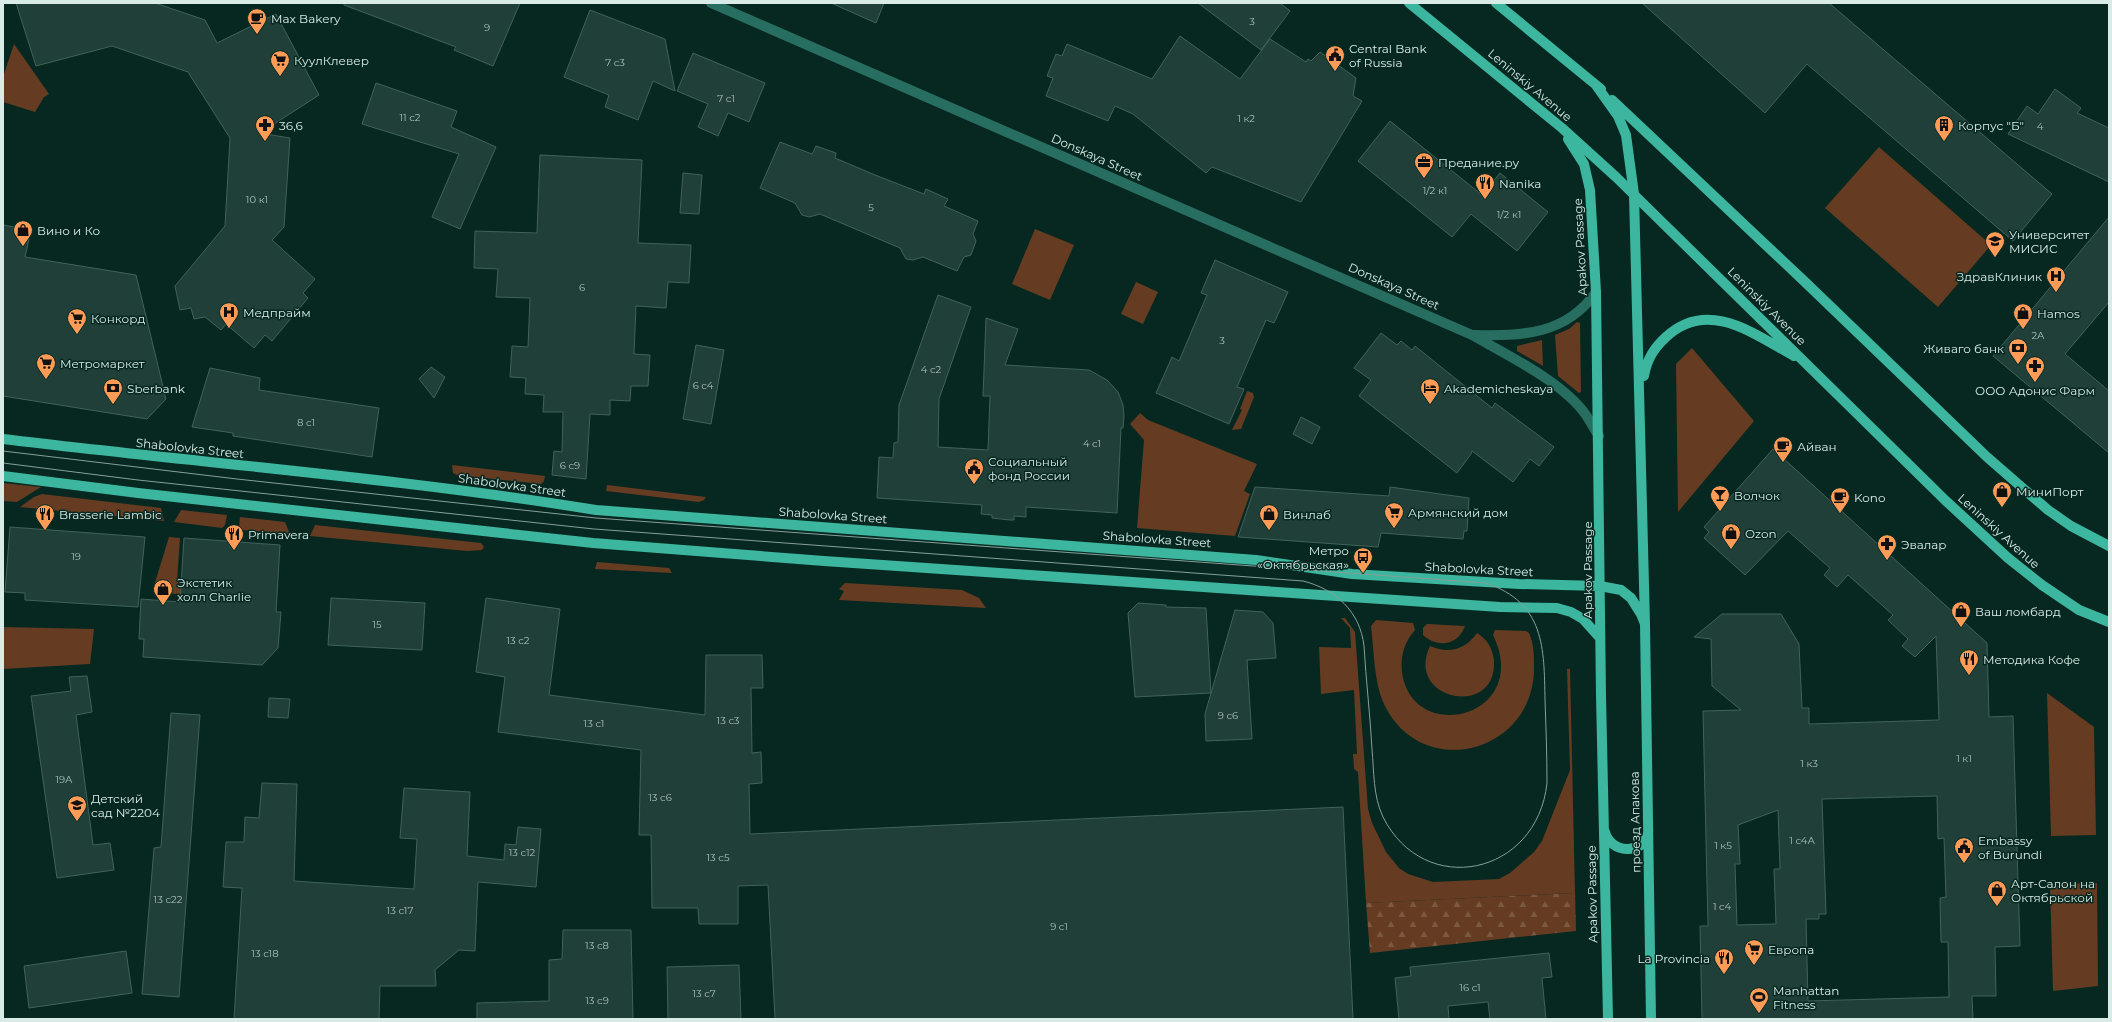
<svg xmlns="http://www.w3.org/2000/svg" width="2112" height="1022" viewBox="0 0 2112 1022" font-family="Montserrat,sans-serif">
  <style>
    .green { fill: #653c21 }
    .forest { fill: url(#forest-firs) }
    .building { fill: #1f3f38; stroke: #41625a; fill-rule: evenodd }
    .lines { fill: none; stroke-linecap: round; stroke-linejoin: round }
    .minor { stroke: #276e60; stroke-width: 10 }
    .major { stroke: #3cb69e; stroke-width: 10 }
    .tram { stroke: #879f99; stroke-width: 1 }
    .labels { text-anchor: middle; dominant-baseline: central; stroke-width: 3; stroke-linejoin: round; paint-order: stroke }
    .number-label { font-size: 10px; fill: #aac0ba }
    .poi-label { font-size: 12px; fill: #d9ebe6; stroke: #062821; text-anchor: start }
    .street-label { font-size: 12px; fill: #d9ebe6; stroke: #062821 }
  </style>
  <defs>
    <pattern id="forest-firs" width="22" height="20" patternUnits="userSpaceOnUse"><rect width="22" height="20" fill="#653c21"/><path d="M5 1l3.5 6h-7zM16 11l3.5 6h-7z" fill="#7a5841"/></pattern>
  </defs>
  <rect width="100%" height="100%" fill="#062821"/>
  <!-- green -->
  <path class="green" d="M14,44L49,94L44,97L35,112L3,102V77Z
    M1879,147L1991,245L1938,307L1825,208Z
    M1035,229L1074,245L1050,300L1012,284Z
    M1136,282L1158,292L1143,324L1121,314Z
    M1577,322L1580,323L1581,392L1579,393L1558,376L1555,335L1569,329Z
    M1542,340L1543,366L1517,351V346Z
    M1692,348L1754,421L1678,512L1676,364Z
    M1247,391L1253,393L1254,397L1241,429L1232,430L1242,410L1240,409Z
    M1140,413L1148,420L1257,464L1244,491L1250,494L1235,536L1137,528L1144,440L1130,424Z
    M452,465L545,476L544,481L541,484L457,475L453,473Z
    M3,483L41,487L17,502L3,501Z
    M607,485L706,497L704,500L699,502L606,491Z
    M42,494L161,508L164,521L20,507L34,497Z
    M181,510L227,515L225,525L222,528L174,522Z
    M240,517L285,522L290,534L241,530L239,527Z
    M315,525L481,543L484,547L482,550L467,551L310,536Z
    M169,537L180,538L177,581L185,582L184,596L153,589Z
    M597,562L669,568L672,573L595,569Z
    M845,583L962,590L979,598L986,608L839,600L844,591L839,589Z
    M1341,618H1345L1355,632L1368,809L1372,823L1386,852L1399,868L1408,874L1433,882L1499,879L1510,873L1534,852L1542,841L1570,770L1567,669H1570L1575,893L1366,903L1358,772L1354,769L1353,754H1357L1354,690L1321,694L1319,647L1351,648L1350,628Z
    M1376,620L1413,623L1415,630C1405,641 1400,656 1402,672C1412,747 1533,717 1493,635L1495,630L1526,631L1529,633C1534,644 1534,656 1534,669C1533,754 1421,782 1384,704C1374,682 1374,650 1371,626Z
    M1427,624L1465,626C1458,646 1437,648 1423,635V628Z
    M3,627L94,629L90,664L3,669Z
    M1477,633C1487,639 1493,649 1494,661C1497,719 1404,700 1430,646C1449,654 1465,650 1477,633Z
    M2047,693L2094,727L2096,835L2051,836Z
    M2097,883L2098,986L2053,991L2050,884Z"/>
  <!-- forest -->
  <path class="forest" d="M1575,893L1576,931L1370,953L1366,903Z"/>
  <!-- building -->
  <path class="building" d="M16,3H155L205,20L217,43L276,14L319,95L260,133L290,138L284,227L272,240L315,279L303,293L308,298L272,341L265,335L254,348L226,324L221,330L205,317L194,319L191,308L180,310L175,286L225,226L230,138L188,72L112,46L36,66Z
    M344,3H520L493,66L454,50L456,47L344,5Z
    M831,3H884L876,23Z
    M1198,3H1280L1290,11L1261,50Z
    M1642,3H1829L2052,194L2013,241L1807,64L1765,113Z
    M590,10L665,39L675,91L653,81L638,120L605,107L609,95L564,77Z
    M1180,36L1240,79L1270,39L1306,62L1308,59L1311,61L1320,52L1356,78L1353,96L1362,101L1301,202L1212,167L1206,173L1133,114L1115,106L1108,121L1046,96L1053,78L1047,76L1056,54L1062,56L1067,44L1152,79Z
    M693,53L765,83L749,122L728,113L718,136L698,127L708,104L677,91Z
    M376,83L457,111L451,127L496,147L460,229L432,217L459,154L362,124Z
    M2055,89L2081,108L2077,113L2109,128V182L2008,134L2027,106L2038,114Z
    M1390,121L1482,195L1500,173L1548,212L1517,251L1471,214L1452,237L1358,161Z
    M780,142L812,154L816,146L836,153L835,158L875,175L924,194L926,189L948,199L944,206L978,221L973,234L976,241L971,255L964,257L957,271L923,257L913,260L906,259L900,248L820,214L809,217L802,215L795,203L760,188Z
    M540,155L642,160L638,243L691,245L689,283L668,282L666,308L636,306L634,354L650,355L648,386H631L630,401L610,400V415L590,414L586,479L552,475L554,451L562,452L563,412H543L544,395L525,394L526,378L510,377L512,346L528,347L530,298L496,297L498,269L474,268L475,231L537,233Z
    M683,173L702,175L699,214L680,213Z
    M2109,217V302L2065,354L2109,391V453L1993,356Z
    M3,225L31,230L25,257L136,275L166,399L147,419L3,396Z
    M1215,260L1288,292L1274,323L1266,320L1237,387L1244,389L1229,424L1156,393L1172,357L1179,361L1207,295L1201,293Z
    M938,295L971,307L939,399L938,447L988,450L990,396H983L986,318L1018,329L1005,365L1089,370L1107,380L1118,392L1123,405L1124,416L1123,428H1121L1117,513L1026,507V517L1014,516V520H1010L992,518V515L981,514L982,505L877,498L879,457L893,458L894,443L898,442L899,405Z
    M1381,333L1397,345L1401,341L1412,350L1415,346L1492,408L1495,403L1554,447L1539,466L1530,459L1513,482L1472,451L1471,454L1457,473L1359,396L1371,380L1354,368Z
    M696,345L724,350L711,424L683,419Z
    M431,367L445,377L434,398L419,379Z
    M210,368L260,378L259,390L379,408L372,457L233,436V433L192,427Z
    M1301,417L1320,427L1312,444L1293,434Z
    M1773,449L1987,643L1989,717L2013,716L2020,946L1995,947L1996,996H1972L1973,1019H1702L1700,926H1708L1703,711L1741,710L1712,686L1711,639L1694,637L1722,614H1781L1799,644L1802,708H1809V724L1939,720L1936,636L1915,657L1902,646L1908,639L1888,620L1893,615L1848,575L1837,587L1824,575L1830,568L1788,531L1745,575L1704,538L1709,532L1704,527ZM1937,796L1938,839L1944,838L1946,897L1940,898L1941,942H1948L1949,997L1808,1001L1806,919H1819V914H1826L1822,799ZM1778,810L1780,869H1774L1776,924L1737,925L1735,864H1740L1738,825Z
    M1255,487L1389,496L1390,487L1469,498L1467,531H1464L1463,539L1381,533L1378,547L1238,537Z
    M10,527L145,537L138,607L25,600V593L5,592Z
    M184,538L280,545L276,612H281L278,648L262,665L143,657L144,639H139L141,599L180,602Z
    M331,598L425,603L422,650L328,645Z
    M486,598L560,609L549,695L705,715L706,655H762L763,688H751L752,753L761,752L762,783L749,784L750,834L1343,807L1353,1019H775L768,885L738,886V924H699L698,908H652L651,835H639L641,750L498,732L505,677L476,672Z
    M1138,603L1166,605V607L1206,608L1211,693L1135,697L1128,613Z
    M1235,610L1263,612L1273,623L1276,658L1247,660L1252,739L1206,741L1205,714Z
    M87,676L92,712L76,715L93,845L110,843L114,870L57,878L31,696L71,691L69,677Z
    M269,698L290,699L288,718L268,717Z
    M171,713L200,715L179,997L142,994L154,848L161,847Z
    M262,783L297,784L294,881L414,889L417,839L400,838L404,788L470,792L467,856L504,860L505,844L516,845L518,827L541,829L536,887L478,882L475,951L459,950L435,970L436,986H380L379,1019H234L242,888L223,887L226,842H244L245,817L259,818Z
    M563,930H631L633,1019H477V1003L549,1001V960L562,959Z
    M126,951L132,993L29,1008L24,966Z
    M1549,953L1552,977L1542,978L1546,1019H1490L1488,1002L1448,1006L1449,1019H1399L1395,978L1411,976L1410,967Z
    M739,965L741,1019H668L667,967Z"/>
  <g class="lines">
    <!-- minor -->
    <path class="minor" d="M711,3L1472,335C1507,355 1563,382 1586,415C1590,421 1594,429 1599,436
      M1474,335C1522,336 1566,335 1596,292"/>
    <!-- major -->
    <path class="major" d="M1409,3L1562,128L1616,177L1946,501L2008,558L2042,585L2079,610L2109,622
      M1496,3L1601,89
      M1596,85L1618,116L1626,135L1634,194L1645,624L1651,1019
      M1612,100L1804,281L1987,457L2048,510L2071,526L2109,546
      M1568,139L1584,164L1590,190L1596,292L1601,695L1608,1019
      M1644,376C1647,359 1654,348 1666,337C1708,298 1754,334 1794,356
      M3,439C200,463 400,478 596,510L1256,560L1352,574L1519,584L1600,586L1621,590L1631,598L1641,614L1645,624
      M3,476L138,493L593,543L824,561L1336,596L1500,607L1557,608L1571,612L1583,619L1600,638
      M1605,832C1610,853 1643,856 1648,833"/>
    <!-- tram -->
    <path class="tram" d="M3,451L237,479L596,518L1486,583C1545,603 1544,648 1545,700C1546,728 1547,756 1547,783C1537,876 1424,899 1383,817C1373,796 1374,771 1372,749C1370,714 1366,680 1364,646C1360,611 1335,589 1303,581L594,529L138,480L3,463"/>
  </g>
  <!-- icons -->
  <defs>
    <symbol id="cafe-pin" viewBox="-11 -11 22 30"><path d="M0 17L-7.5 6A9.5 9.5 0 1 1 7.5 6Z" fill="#fe9c57" stroke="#062821"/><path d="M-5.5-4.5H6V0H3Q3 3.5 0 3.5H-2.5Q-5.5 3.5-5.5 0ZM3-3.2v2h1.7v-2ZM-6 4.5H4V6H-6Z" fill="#111"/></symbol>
    <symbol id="civic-pin" viewBox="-11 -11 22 30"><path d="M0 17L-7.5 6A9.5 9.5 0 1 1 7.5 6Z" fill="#fe9c57" stroke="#062821"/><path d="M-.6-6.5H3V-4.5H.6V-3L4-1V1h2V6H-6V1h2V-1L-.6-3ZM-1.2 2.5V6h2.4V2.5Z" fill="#111"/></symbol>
    <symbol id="supermarket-pin" viewBox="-11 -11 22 30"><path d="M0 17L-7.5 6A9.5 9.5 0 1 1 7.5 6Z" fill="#fe9c57" stroke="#062821"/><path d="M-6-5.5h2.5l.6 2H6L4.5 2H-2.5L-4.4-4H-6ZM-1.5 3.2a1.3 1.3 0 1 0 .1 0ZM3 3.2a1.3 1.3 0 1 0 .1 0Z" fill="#111"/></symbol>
    <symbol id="pharmacy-pin" viewBox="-11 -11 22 30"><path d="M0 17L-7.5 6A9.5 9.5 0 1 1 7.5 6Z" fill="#fe9c57" stroke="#062821"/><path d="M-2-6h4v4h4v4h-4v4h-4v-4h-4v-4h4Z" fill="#111"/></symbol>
    <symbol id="building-pin" viewBox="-11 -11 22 30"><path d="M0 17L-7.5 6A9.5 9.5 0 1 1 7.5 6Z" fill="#fe9c57" stroke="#062821"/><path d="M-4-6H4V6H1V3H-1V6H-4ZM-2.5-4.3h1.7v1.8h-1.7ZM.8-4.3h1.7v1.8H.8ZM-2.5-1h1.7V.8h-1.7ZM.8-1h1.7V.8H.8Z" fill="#111"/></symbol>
    <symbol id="office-pin" viewBox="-11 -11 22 30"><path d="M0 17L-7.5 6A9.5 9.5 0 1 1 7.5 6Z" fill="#fe9c57" stroke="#062821"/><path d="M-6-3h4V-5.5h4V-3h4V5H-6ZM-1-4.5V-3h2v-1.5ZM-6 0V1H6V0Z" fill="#111"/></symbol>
    <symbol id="restaurant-pin" viewBox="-11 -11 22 30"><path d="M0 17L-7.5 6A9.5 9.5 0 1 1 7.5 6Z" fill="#fe9c57" stroke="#062821"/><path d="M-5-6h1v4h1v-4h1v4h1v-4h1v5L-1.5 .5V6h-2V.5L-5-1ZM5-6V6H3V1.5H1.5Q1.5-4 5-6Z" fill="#111"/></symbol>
    <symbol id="shop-pin" viewBox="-11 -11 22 30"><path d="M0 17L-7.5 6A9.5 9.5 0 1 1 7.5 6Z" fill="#fe9c57" stroke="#062821"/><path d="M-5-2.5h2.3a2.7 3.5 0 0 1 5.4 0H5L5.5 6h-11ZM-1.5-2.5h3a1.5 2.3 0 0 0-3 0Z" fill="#111"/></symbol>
    <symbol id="university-pin" viewBox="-11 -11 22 30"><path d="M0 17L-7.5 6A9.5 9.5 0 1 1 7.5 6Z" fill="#fe9c57" stroke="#062821"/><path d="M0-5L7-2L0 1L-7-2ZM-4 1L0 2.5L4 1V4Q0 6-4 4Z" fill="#111"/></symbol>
    <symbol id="hospital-pin" viewBox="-11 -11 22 30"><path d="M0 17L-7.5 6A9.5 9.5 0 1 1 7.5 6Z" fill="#fe9c57" stroke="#062821"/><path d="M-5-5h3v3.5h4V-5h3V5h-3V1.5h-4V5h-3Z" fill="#111"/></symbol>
    <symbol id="bank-pin" viewBox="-11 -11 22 30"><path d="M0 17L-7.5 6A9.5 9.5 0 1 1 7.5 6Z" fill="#fe9c57" stroke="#062821"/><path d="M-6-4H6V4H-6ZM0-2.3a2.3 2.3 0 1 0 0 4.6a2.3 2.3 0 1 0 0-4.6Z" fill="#111"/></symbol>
    <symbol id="hotel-pin" viewBox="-11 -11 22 30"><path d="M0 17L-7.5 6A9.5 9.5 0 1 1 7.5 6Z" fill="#fe9c57" stroke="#062821"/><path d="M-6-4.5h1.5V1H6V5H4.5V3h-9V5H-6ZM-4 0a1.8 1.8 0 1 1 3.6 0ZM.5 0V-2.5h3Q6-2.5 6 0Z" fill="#111"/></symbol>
    <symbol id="bar-pin" viewBox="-11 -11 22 30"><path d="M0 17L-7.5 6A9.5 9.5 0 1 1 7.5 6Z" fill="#fe9c57" stroke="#062821"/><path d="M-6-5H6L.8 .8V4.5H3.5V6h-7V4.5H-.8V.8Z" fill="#111"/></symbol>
    <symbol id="bus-pin" viewBox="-11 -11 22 30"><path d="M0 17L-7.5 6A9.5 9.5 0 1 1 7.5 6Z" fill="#fe9c57" stroke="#062821"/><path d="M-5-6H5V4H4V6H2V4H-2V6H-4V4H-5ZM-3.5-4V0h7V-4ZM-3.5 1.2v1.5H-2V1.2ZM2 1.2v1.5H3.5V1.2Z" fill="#111"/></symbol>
    <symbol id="school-pin" viewBox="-11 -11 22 30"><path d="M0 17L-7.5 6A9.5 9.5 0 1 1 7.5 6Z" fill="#fe9c57" stroke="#062821"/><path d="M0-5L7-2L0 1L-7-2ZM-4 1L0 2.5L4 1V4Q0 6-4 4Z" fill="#111"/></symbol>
    <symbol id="stadium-pin" viewBox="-11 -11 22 30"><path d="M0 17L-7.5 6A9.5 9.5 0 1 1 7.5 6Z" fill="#fe9c57" stroke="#062821"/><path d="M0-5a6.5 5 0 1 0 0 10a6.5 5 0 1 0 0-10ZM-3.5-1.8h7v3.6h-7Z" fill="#111"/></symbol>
  </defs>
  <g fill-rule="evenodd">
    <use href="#cafe-pin" x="246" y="7" width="22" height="30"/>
    <use href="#civic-pin" x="1324" y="44" width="22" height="30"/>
    <use href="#supermarket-pin" x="269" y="49" width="22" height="30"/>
    <use href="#pharmacy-pin" x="254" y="114" width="22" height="30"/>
    <use href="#building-pin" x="1933" y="114" width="22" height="30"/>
    <use href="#office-pin" x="1413" y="151" width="22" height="30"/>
    <use href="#restaurant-pin" x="1474" y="172" width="22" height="30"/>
    <use href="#shop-pin" x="12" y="219" width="22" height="30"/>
    <use href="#university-pin" x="1984" y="230" width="22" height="30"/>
    <use href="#hospital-pin" x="2045" y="265" width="22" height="30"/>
    <use href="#hospital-pin" x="218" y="301" width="22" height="30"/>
    <use href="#shop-pin" x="2012" y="302" width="22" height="30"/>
    <use href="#supermarket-pin" x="66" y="307" width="22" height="30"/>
    <use href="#bank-pin" x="2007" y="337" width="22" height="30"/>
    <use href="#supermarket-pin" x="35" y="352" width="22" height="30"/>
    <use href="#pharmacy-pin" x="2024" y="355" width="22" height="30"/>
    <use href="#bank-pin" x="102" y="377" width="22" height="30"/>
    <use href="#hotel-pin" x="1419" y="377" width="22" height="30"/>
    <use href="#cafe-pin" x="1772" y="435" width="22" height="30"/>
    <use href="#civic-pin" x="963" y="457" width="22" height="30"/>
    <use href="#shop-pin" x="1991" y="480" width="22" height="30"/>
    <use href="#bar-pin" x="1709" y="484" width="22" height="30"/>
    <use href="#cafe-pin" x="1829" y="486" width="22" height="30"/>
    <use href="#supermarket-pin" x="1383" y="501" width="22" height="30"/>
    <use href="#restaurant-pin" x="34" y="503" width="22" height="30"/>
    <use href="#shop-pin" x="1258" y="503" width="22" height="30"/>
    <use href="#shop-pin" x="1720" y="522" width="22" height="30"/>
    <use href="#restaurant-pin" x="223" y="523" width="22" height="30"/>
    <use href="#pharmacy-pin" x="1876" y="533" width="22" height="30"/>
    <use href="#bus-pin" x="1352" y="546" width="22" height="30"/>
    <use href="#shop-pin" x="152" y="578" width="22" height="30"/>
    <use href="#shop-pin" x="1950" y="600" width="22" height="30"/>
    <use href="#restaurant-pin" x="1958" y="648" width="22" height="30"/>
    <use href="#school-pin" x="66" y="794" width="22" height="30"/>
    <use href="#civic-pin" x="1953" y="836" width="22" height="30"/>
    <use href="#shop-pin" x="1986" y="879" width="22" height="30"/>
    <use href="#supermarket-pin" x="1743" y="938" width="22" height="30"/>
    <use href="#restaurant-pin" x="1713" y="947" width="22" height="30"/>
    <use href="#stadium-pin" x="1748" y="986" width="22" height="30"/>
  </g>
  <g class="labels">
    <!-- number labels -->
    <g class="number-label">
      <text x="1252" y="21">3</text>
      <text x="487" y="27">9</text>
      <text x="615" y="62">7 с3</text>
      <text x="726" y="98">7 с1</text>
      <text x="410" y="117">11 с2</text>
      <text x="1246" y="118">1 к2</text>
      <text x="2040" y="126">4</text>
      <text x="1435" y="190">1/2 к1</text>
      <text x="257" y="199">10 к1</text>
      <text x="871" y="207">5</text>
      <text x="1509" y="214">1/2 к1</text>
      <text x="582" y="287">6</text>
      <text x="2038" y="335">2А</text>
      <text x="1222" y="340">3</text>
      <text x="931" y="369">4 с2</text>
      <text x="703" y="385">6 с4</text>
      <text x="306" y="422">8 с1</text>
      <text x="1092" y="443">4 с1</text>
      <text x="570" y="465">6 с9</text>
      <text x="76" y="556">19</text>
      <text x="377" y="624">15</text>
      <text x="518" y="640">13 с2</text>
      <text x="1228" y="715">9 с6</text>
      <text x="728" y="720">13 с3</text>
      <text x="594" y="723">13 с1</text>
      <text x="1964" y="758">1 к1</text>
      <text x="1809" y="763">1 к3</text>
      <text x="64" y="779">19А</text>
      <text x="660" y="797">13 с6</text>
      <text x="1802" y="840">1 с4А</text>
      <text x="1723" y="845">1 к5</text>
      <text x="522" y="852">13 с12</text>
      <text x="718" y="857">13 с5</text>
      <text x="168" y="899">13 с22</text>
      <text x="1722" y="906">1 c4</text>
      <text x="400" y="910">13 с17</text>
      <text x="1059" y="926">9 с1</text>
      <text x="597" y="945">13 с8</text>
      <text x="265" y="953">13 с18</text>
      <text x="1470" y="987">16 с1</text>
      <text x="704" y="993">13 с7</text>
      <text x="597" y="1000">13 с9</text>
    </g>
    <!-- poi labels -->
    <g class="poi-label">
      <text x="271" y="18">Max Bakery</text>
      <text x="1349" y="48">Central Bank<tspan x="1349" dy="14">of Russia</tspan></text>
      <text x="294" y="60">КуулКлевер</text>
      <text x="279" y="125">36,6</text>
      <text x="1958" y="125">Корпус "Б"</text>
      <text x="1438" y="162">Предание.ру</text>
      <text x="1499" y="183">Nanika</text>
      <text x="37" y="230">Вино и Ко</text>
      <text x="2009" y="234">Университет<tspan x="2009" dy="14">МИСИС</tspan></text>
      <text x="2042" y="276" text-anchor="end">ЗдравКлиник</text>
      <text x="243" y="312">Медпрайм</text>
      <text x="2037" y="313">Hamos</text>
      <text x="91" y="318">Конкорд</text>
      <text x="2004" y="348" text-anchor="end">Живаго банк</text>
      <text x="60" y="363">Метромаркет</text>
      <text x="127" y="388">Sberbank</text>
      <text x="1444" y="388">Akademicheskaya</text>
      <text x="2035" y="390" text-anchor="middle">ООО Адонис Фарм</text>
      <text x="1797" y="446">Айван</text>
      <text x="988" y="461">Социальный<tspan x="988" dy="14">фонд России</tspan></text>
      <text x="2016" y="491">МиниПорт</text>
      <text x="1734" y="495">Волчок</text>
      <text x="1854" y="497">Kono</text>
      <text x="1408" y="512">Армянский дом</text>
      <text x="59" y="514">Brasserie Lambic</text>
      <text x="1283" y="514">Винлаб</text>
      <text x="1745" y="533">Ozon</text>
      <text x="248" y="534">Primavera</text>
      <text x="1901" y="544">Эвалар</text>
      <text x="1349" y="550" text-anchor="end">Метро<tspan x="1349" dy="14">«Октябрьская»</tspan></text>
      <text x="177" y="582">Экстетик<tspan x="177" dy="14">холл Charlie</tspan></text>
      <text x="1975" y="611">Ваш ломбард</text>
      <text x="1983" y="659">Методика Кофе</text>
      <text x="91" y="798">Детский<tspan x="91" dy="14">сад №2204</tspan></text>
      <text x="1978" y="840">Embassy<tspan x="1978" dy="14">of Burundi</tspan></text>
      <text x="2011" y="883">Арт-Салон на<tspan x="2011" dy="14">Октябрьской</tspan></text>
      <text x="1768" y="949">Европа</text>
      <text x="1710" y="958" text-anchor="end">La Provincia</text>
      <text x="1773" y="990">Manhattan<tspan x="1773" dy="14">Fitness</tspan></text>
    </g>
    <!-- street labels -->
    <g class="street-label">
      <text transform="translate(1530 85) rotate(40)">Leninskiy Avenue</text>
      <text transform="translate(1097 157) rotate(24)">Donskaya Street</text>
      <text transform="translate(1580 247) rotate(-93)">Apakov Passage</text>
      <text transform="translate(1394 286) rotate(24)">Donskaya Street</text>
      <text transform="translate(1767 306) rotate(45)">Leninskiy Avenue</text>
      <text transform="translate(190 448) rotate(6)">Shabolovka Street</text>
      <text transform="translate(512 485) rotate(8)">Shabolovka Street</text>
      <text transform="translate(833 515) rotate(4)">Shabolovka Street</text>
      <text transform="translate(1999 531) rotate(42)">Leninskiy Avenue</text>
      <text transform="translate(1157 539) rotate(4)">Shabolovka Street</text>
      <text transform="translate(1479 569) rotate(3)">Shabolovka Street</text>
      <text transform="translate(1587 570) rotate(-90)">Apakov Passage</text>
      <text transform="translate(1635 822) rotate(-91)">проезд Апакова</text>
      <text transform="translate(1592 894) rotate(-91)">Apakov Passage</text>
    </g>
  </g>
  <!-- border -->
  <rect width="2112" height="1022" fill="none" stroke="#d9ebe6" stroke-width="8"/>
</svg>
